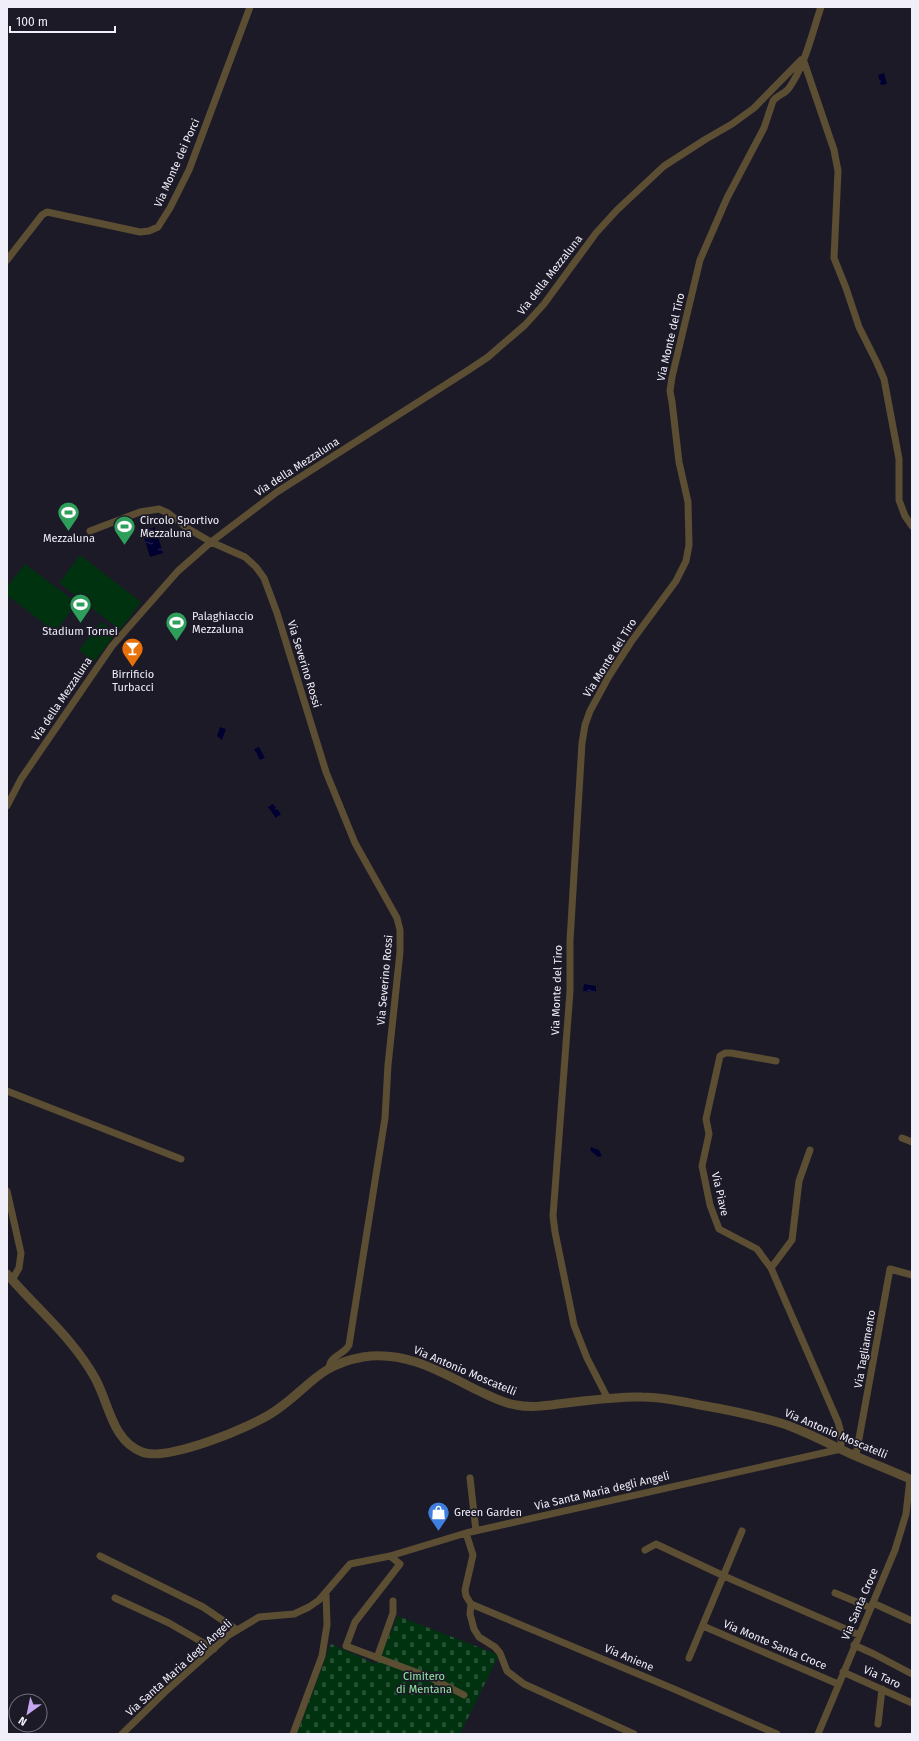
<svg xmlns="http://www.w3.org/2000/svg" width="919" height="1741" viewBox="0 0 919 1741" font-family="'Fira Sans',sans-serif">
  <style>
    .grass { fill: #003210 }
    .cemetery { fill: url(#cemetery-stones) }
    .water { fill: url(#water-ripples) }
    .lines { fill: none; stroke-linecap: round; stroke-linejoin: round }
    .minor { stroke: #5b4e32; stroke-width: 7 }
    .tertiary { stroke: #5b4e32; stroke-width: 9 }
    .labels { text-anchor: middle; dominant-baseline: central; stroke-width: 3.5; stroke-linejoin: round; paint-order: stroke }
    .street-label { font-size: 11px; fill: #f0eef8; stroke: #1d1a28 }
    .poi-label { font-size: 11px; fill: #f0eef8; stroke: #1d1a28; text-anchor: start }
    .park-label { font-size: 11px; fill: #8ee7a0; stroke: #1d1a28 }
  </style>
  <defs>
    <pattern id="cemetery-stones" width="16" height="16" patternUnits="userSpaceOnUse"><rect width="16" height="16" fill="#003210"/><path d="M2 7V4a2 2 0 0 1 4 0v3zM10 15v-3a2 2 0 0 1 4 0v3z" fill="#265034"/></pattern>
    <pattern id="water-ripples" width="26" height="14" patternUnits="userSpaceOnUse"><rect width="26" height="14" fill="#000031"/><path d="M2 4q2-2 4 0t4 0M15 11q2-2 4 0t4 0" fill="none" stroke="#262650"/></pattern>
  </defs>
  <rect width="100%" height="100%" fill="#1d1a28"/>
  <!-- grass -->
  <path class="grass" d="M80,555L141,602L120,630L59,583Z
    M25,564L77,603L55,632L7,595V587Z
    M101,622L116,633L94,662L79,650Z"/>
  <!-- cemetery -->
  <path class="cemetery" d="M398,1616L499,1655L460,1734H297L331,1644L376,1664Z"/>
  <!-- water -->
  <path class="water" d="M884,73L887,84L881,85L878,75Z
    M155,527L163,553L150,557L142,531Z
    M220,727L226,729L222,740L217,736Z
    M259,747L265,758L260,760L254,749Z
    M273,804L281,814L276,818L268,807Z
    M584,984L596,986V992L583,991Z
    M591,1147L599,1150L602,1156L598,1157L590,1150Z"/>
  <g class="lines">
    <!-- minor -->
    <path class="minor" d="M803,59L834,150L838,171L834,258L846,288L859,327L877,363L884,379L899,459V500L905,516L912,526
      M7,260L42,215L47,212L140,232L149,231L158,227L170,208L189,170L250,7
      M211,542L245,557L256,567L264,578L277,613L326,772L355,843L397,918L400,930V952L388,1065L385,1118L349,1345C344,1355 330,1355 329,1368
      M211,542L277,492L467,371L488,357L525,325L544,304L596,233L617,210L664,166L706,139L732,124L754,108L801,60
      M7,806L21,779L112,646L178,571L211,542L187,528L168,513L159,509L140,512L90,531
      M7,1091L181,1159
      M902,1138L912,1142
      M7,1191L21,1253L19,1268L12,1280
      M771,1268L792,1240L799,1181L810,1150
      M608,1399L587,1358L574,1325L555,1232L553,1216L570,991V941L574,874L582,743L585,725L590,711L609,676L631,642L676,581L686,561L689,545L688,502L679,462L672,402L670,391L672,377L700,260L727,198L764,128L773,101C777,95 785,94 789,88C805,66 812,33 821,7
      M856,1455L890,1269L912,1275
      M470,1478L476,1531
      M466,1533L473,1555L465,1590L466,1596L471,1604L674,1689L777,1734
      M645,1550L656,1544L724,1576L859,1635
      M100,1556L203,1607L237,1630
      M390,1556L400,1564L355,1622L346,1646L429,1677L464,1695
      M835,1593L871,1608
      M115,1598L169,1623L214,1649
      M873,1603L912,1621
      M471,1604L470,1614L474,1629L479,1637L495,1647L500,1653L507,1671L524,1684L634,1734
      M703,1626L838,1684
      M854,1645L874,1654L912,1674
      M377,1658L393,1613V1601
      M689,1658L742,1531
      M843,1672L912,1703
      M878,1724L882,1689
      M122,1734L165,1692L229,1635L259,1617L294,1614L309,1607L319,1600L350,1564L390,1556L466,1533L841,1449V1433L838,1422L771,1268L757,1249L719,1229L710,1205L702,1166L709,1134L706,1119L720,1056L725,1053H731L776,1061
      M293,1734L322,1656L327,1625L326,1592
      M818,1734L895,1550L906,1514L910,1479"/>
    <!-- tertiary -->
    <path class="tertiary" d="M7,1274C37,1309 73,1338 95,1378C109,1403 112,1441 142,1452C167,1462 252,1427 275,1411C309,1388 318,1365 363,1357C405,1350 441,1372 477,1390C490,1396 502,1403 516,1405C530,1408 544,1406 558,1404C586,1401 615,1396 642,1397C661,1397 681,1401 700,1405C729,1410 758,1416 787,1425C805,1432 822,1440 840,1449C863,1460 888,1469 912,1480"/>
  </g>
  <!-- icons -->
  <defs>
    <symbol id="stadium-pin" viewBox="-11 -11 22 30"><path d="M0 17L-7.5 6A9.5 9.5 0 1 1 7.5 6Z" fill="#2e9e5b" stroke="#1d1a28"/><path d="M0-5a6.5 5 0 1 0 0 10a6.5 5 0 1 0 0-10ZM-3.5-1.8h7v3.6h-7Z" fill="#fff"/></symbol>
    <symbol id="bar-pin" viewBox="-11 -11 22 30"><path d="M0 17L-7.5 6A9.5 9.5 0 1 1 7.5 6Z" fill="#e8710a" stroke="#1d1a28"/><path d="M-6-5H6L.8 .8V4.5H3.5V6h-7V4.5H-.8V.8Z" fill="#fff"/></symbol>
    <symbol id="shop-pin" viewBox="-11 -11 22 30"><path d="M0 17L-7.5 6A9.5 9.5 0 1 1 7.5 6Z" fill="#3f7fe0" stroke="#1d1a28"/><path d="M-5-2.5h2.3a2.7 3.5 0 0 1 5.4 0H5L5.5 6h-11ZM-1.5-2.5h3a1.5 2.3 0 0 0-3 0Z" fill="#fff"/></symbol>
  </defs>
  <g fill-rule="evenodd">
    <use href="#stadium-pin" x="56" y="500" width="25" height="34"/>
    <use href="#stadium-pin" x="112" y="514" width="25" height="34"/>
    <use href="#stadium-pin" x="68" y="592" width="25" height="34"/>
    <use href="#stadium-pin" x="164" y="610" width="25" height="34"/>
    <use href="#bar-pin" x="120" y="636" width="25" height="34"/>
    <use href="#shop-pin" x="426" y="1500" width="25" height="34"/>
  </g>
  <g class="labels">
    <!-- street labels -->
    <g class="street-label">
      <text transform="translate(177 163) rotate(-66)">Via Monte dei Porci</text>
      <text transform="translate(550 275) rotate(-52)">Via della Mezzaluna</text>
      <text transform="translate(671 337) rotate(-77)">Via Monte del Tiro</text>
      <text transform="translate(297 467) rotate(-33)">Via della Mezzaluna</text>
      <text transform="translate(610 658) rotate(-58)">Via Monte del Tiro</text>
      <text transform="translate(304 664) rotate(73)">Via Severino Rossi</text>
      <text transform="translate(62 699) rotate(-56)">Via della Mezzaluna</text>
      <text transform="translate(385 980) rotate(-85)">Via Severino Rossi</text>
      <text transform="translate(557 990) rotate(-88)">Via Monte del Tiro</text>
      <text transform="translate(720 1194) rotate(77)">Via Piave</text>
      <text transform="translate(865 1349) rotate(-80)">Via Tagliamento</text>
      <text transform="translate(465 1371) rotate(23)">Via Antonio Moscatelli</text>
      <text transform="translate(836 1434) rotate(23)">Via Antonio Moscatelli</text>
      <text transform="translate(602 1491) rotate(-13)">Via Santa Maria degli Angeli</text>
      <text transform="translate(860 1604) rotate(-67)">Via Santa Croce</text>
      <text transform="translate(775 1645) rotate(23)">Via Monte Santa Croce</text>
      <text transform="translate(629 1658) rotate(23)">Via Aniene</text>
      <text transform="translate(179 1668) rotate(-42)">Via Santa Maria degli Angeli</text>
      <text transform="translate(882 1677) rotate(24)">Via Taro</text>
    </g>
    <!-- poi labels -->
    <g class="poi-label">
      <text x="140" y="520">Circolo Sportivo<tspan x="140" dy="13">Mezzaluna</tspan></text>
      <text x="69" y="538" text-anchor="middle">Mezzaluna</text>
      <text x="192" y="616">Palaghiaccio<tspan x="192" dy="13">Mezzaluna</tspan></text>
      <text x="80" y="631" text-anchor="middle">Stadium Tornei</text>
      <text x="133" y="674" text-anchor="middle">Birrificio<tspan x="133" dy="13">Turbacci</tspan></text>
      <text x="454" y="1512">Green Garden</text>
    </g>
    <!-- park labels -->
    <g class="park-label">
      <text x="424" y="1676">Cimitero<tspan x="424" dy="13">di Mentana</tspan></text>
    </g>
  </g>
  <!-- border -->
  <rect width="919" height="1741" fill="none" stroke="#f0eef8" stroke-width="16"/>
  <!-- north arrow -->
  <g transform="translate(28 1713) rotate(213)"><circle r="19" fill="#1d1a28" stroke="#716f7b"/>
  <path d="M0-3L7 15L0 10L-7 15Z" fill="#c5a7f1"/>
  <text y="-6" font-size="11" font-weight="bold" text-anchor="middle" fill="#f0eef8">N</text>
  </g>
  <!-- scale -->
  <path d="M10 26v6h105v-6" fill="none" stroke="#f0eef8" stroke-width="2"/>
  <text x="16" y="26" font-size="12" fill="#f0eef8" stroke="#1d1a28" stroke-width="3" paint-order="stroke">100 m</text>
</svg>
